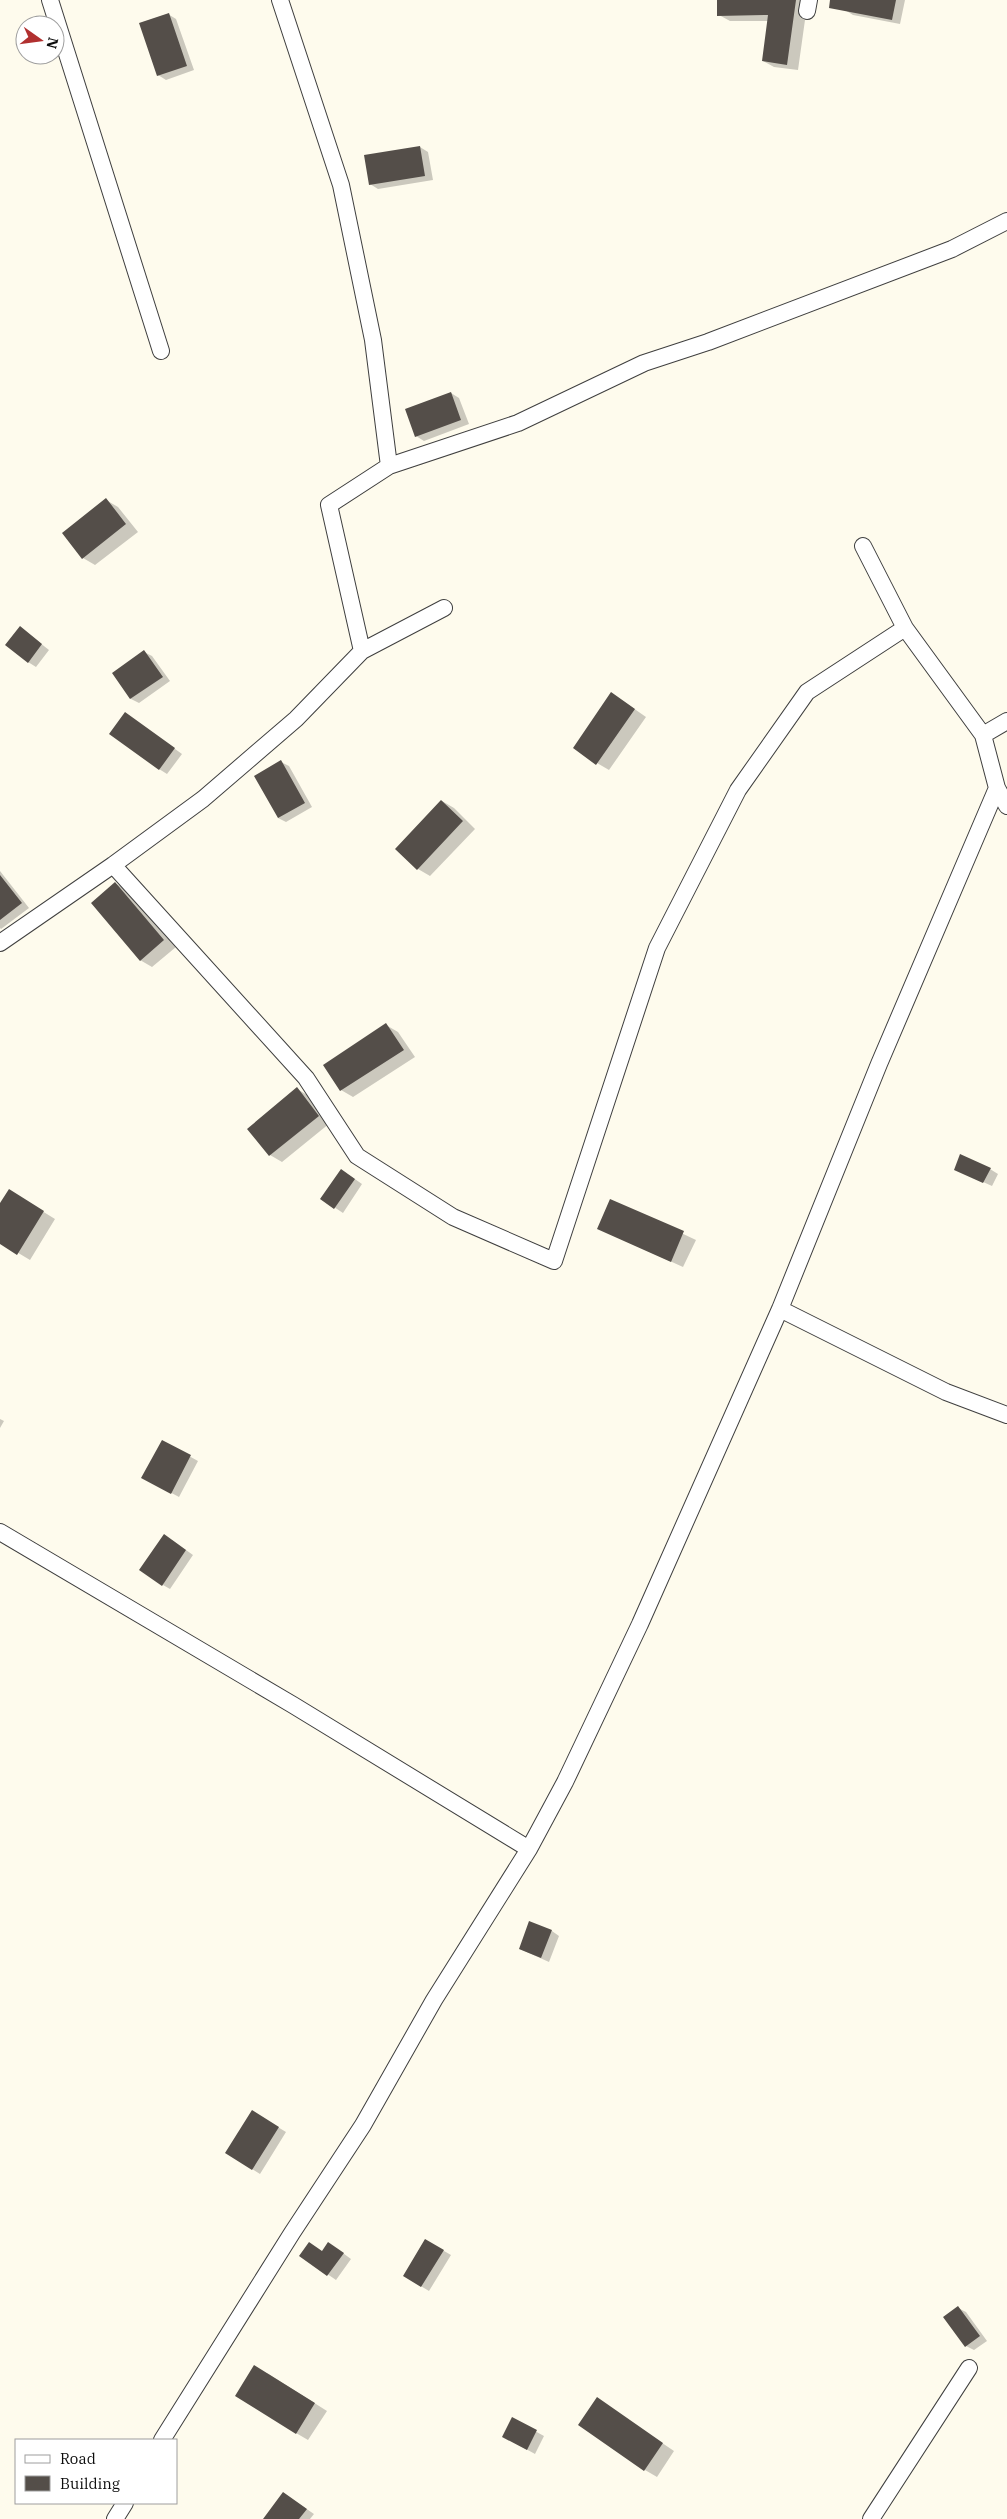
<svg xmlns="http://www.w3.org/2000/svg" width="1007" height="2519" viewBox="0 0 1007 2519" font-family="'IBM Plex Serif',serif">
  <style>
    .shadow { fill: #0003 }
    .building { fill: #544e49 }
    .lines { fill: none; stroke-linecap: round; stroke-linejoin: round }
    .minor-casing { stroke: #3f3f3f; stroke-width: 18 }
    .minor { stroke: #fff; stroke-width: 16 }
  </style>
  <rect width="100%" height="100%" fill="#fefbed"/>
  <!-- shadow -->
  <path class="shadow" d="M718,0H809L808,20H805L798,70L774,67L763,61L769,21H730L719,15Z
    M847,0H905L900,24L853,15L845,10Z
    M168,14L176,19L194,70L166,80L158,75Z
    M420,147L428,152L433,180L378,189L370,184Z
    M451,393L459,398L469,424L424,441L416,436Z
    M106,500L118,507L138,532L95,565L83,558Z
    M21,628L49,650L36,667L28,662Z
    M144,652L152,656L170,681L139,703L131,699L114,674Z
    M623,701L646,717L609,770L597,763Z
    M125,713L182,754L167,774L159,769Z
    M281,762L289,766L312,807L286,822L278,818Z
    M442,801L454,808L475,829L430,876L418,869L397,849Z
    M0,871L29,908L1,929L0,928Z
    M115,883L127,890L176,947L152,967L140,960Z
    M386,1025L398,1032L415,1057L353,1097L341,1090Z
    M297,1089L309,1096L330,1123L282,1162L270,1155Z
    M990,1169L998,1174L992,1186L963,1173Z
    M349,1175L362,1184L343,1213L322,1199Z
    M21,1198L55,1219L30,1260L0,1242V1206Z
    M611,1200L696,1240L683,1267L599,1229Z
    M0,1419L4,1421L0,1428Z
    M162,1441L198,1461L179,1497L151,1482Z
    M172,1540L193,1555L170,1589L163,1585Z
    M552,1931L559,1936L549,1962L520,1949Z
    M253,2112L286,2132L260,2174L227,2153Z
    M425,2240L451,2255L429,2291L404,2276Z
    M336,2248L351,2259L336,2280L301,2256Z
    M958,2308L966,2312L987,2341L974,2350L966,2346Z
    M267,2373L327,2411L308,2440L296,2433Z
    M597,2399L674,2451L657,2477L645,2470Z
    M513,2419L544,2436L535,2454L504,2437Z
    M283,2493L314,2514L310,2519H272Z"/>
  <!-- building -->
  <path class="building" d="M717,0H796L787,65L762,61L768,15L717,16Z
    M830,0H896L892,20L829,8Z
    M169,13L187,66L157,76L139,23Z
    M420,146L425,176L369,185L364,155Z
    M451,392L461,420L415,437L405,409Z
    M106,498L126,524L82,559L62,533Z
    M20,626L42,644L28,663L5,645Z
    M144,650L163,677L130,699L112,673Z
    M611,692L635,709L596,765L573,748Z
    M125,712L175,748L159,770L109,734Z
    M281,760L305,803L278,818L254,776Z
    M441,800L463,821L417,870L395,849Z
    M0,875L22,903L0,920Z
    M115,882L164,940L140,961L91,903Z
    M386,1023L404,1050L340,1091L323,1065Z
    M297,1087L319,1116L269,1156L247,1129Z
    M960,1154L991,1168L983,1183L954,1170Z
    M341,1169L355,1179L334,1209L320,1199Z
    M9,1189L44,1211L17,1255L0,1244V1203Z
    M610,1199L684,1231L671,1262L597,1229Z
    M162,1440L191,1455L171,1494L141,1478Z
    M164,1534L186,1550L162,1586L139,1570Z
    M529,1921L552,1930L541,1958L519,1949Z
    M252,2110L279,2127L252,2170L225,2153Z
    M425,2239L444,2250L421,2287L403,2276Z
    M309,2242L322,2251L328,2242L344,2253L327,2276L299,2256Z
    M958,2306L980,2336L965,2347L943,2317Z
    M254,2365L315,2403L296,2434L235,2396Z
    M597,2397L663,2443L644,2471L578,2425Z
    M512,2417L537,2430L527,2450L502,2437Z
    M283,2492L307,2509L299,2519H263Z"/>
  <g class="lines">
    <defs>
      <path id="minor" d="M50,0L161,351
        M280,0L341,185L373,340L389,466
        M807,11L809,0
        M863,546L905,628L983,735L997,788L1007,806
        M362,651L329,505L389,466L518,423L644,363L708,342L952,249L1007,221
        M983,735L1007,721
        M113,865L306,1078L357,1156L453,1217L554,1261L657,948L738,790L807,692L905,628
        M0,943L113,865L203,799L296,719L362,651L444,608
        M780,1309L946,1392L1007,1415
        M0,1532L293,1705L529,1849
        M162,2440L292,2233L363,2125L434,2000L529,1849L565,1782L640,1624L780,1309L879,1064L997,788
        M115,2519L125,2503
        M871,2519L969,2368"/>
    </defs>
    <!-- minor casing -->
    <use href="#minor" class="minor-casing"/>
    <!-- minor -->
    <use href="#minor" class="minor"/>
  </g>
  <!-- legend -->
  <rect x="15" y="2439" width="162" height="65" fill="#ffffff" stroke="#9e9e9e"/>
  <rect x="25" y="2455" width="25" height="8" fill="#ffffff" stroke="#9e9e9e"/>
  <text x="60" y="2464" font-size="15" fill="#0c0c0c">Road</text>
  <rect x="25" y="2476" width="25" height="15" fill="#544e49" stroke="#9e9e9e"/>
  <text x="60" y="2489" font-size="15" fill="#0c0c0c">Building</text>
  <!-- north arrow -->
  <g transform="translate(40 40) rotate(104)"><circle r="24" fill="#ffffff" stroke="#9e9e9e"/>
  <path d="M0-4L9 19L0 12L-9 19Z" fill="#b1302f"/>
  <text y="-8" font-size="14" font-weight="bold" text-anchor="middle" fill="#0c0c0c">N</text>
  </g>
</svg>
